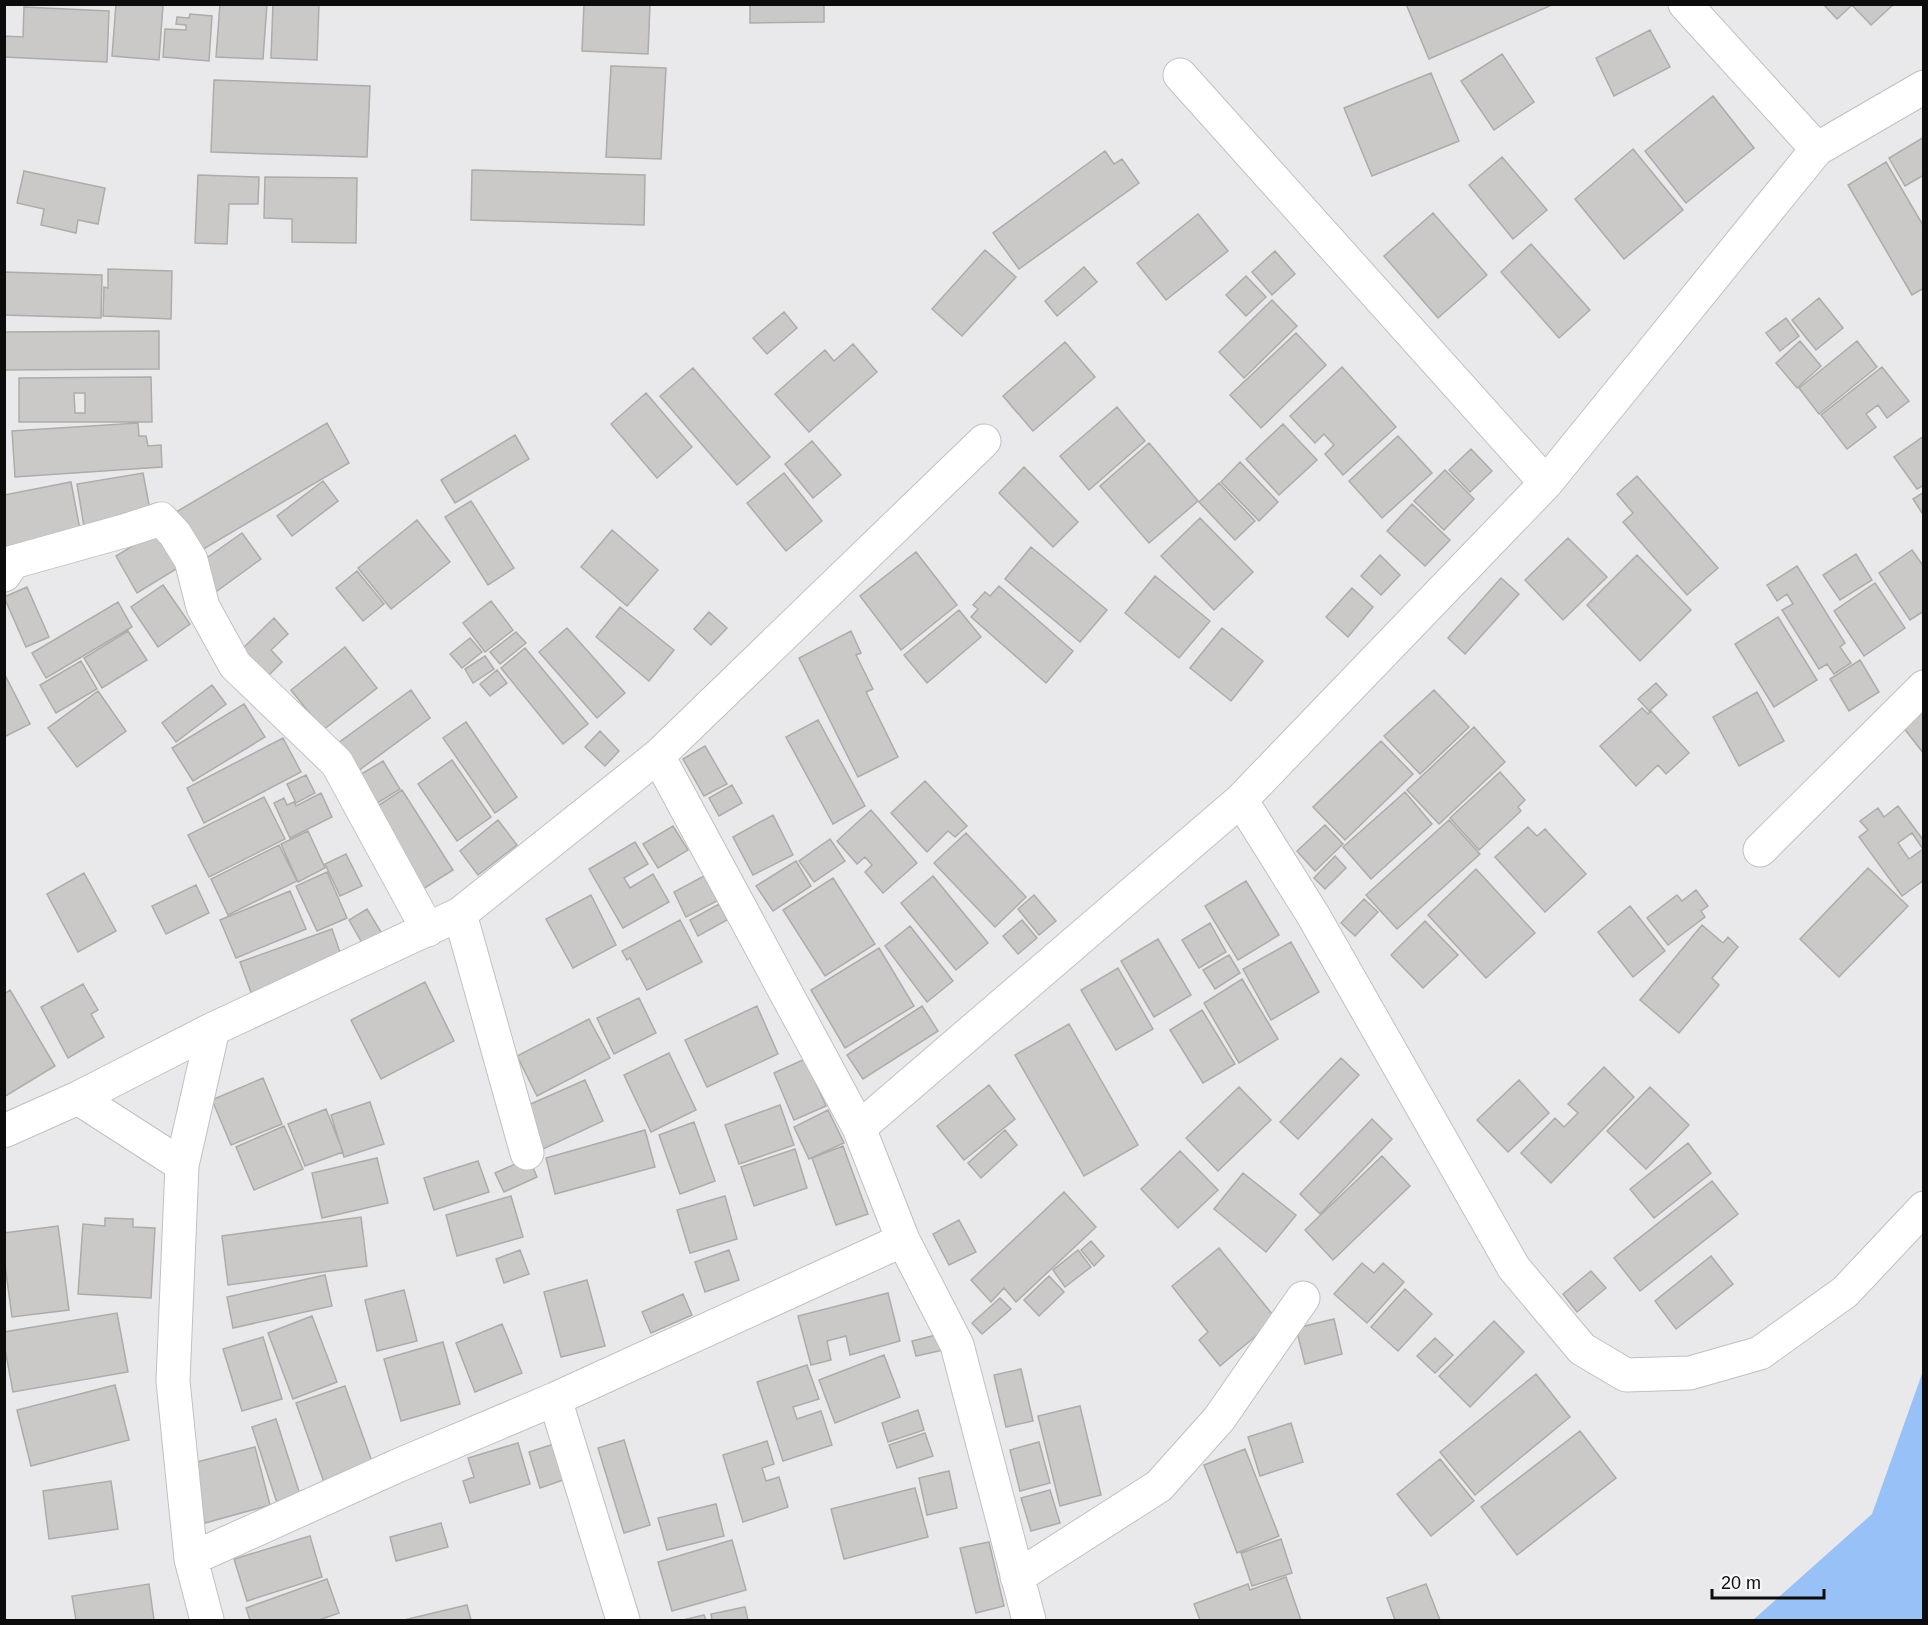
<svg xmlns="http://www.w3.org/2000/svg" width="1928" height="1625" viewBox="0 0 1928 1625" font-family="Arial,sans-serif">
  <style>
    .water { fill: #98c1f7 }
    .building { fill: #cbc9c7; stroke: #adaca9; stroke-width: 1.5; fill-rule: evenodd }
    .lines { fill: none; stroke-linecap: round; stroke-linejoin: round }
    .minor-casing { stroke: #c0c0c3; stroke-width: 35 }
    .minor { stroke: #fff; stroke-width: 33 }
  </style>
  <rect width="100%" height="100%" fill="#e9e9ec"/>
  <!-- water -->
  <path class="water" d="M1923,1371V1620H1753L1872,1514Z"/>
  <!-- building -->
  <path class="building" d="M116,4L163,5L159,60L112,56Z
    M220,4H267L263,59L216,57Z
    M273,4H319L317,60L271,58Z
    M584,4H650L648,54L582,51Z
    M750,4H824V22L750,23Z
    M1406,4H1554L1429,59Z
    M1823,4H1894L1871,25L1852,5L1837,19Z
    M24,7L109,11L107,62L4,57V36L23,37Z
    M190,14L212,16L209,61L163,57L165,29L186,30V25L176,24L177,17L189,18Z
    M1650,30L1670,67L1614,96L1596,58Z
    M1502,54L1534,102L1494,130L1461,81Z
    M611,66L666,68L661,159L606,157Z
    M1431,73L1459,141L1372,176L1344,108Z
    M214,80L370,86L367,157L211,152Z
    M1713,96L1754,148L1686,203L1645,151Z
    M1924,137V175L1905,186L1889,158Z
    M1633,149L1683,210L1624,259L1575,199Z
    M1105,151L1114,164L1122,159L1139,183L1019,269L993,233Z
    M1502,157L1547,210L1513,239L1469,185Z
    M1886,162L1924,227V288L1912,295L1848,185Z
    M472,170L645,175L644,225L471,220Z
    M24,171L105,188L98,224L78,220L76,233L41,225L44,209L17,203Z
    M198,175L259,177L258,204H229L227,244L195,243Z
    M265,177L357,178L356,243L292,242V219L264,218Z
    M1433,213L1487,275L1438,318L1384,256Z
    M1198,214L1228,251L1166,300L1137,263Z
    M1531,244L1590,310L1559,338L1501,272Z
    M985,250L1016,277L962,336L932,309Z
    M1275,251L1295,274L1272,295L1252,272Z
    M1084,267L1097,282L1057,316L1045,301Z
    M108,269L172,271L171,319L103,316L104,287L108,288Z
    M4,272L102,275L101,318L4,315Z
    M1246,276L1266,297L1246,316L1226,295Z
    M1819,298L1843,328L1816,350L1792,320Z
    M1272,300L1297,326L1244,378L1219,352Z
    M784,312L797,328L767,354L753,338Z
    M1786,318L1799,336L1780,351L1766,333Z
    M159,331V369L4,370V332Z
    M1296,333L1326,365L1261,428L1230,395Z
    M1800,341L1821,366L1797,388L1776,363Z
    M1857,341L1877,367L1819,414L1799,388Z
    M1065,342L1095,377L1033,431L1003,396Z
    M853,344L877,372L809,432L775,394L825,350L834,361Z
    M1342,367L1396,427L1343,475L1325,454L1334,445L1324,434L1315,443L1290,416Z
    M1882,367L1909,401L1887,418L1878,405L1866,414L1876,427L1847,449L1821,415Z
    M693,368L770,457L737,485L660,396Z
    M151,377L152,422H19V378ZM74,393H85V413H75Z
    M646,393L692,447L657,478L611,424Z
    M1117,407L1145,441L1089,490L1060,456Z
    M138,423L139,436H146L148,446L161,445L162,467L15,477L12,431Z
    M327,423L349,463L195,554L171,515Z
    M1283,424L1317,460L1279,495L1246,459Z
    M515,435L529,459L455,503L441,480Z
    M1398,436L1432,473L1382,518L1349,481Z
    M1924,436V485L1917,489L1894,457Z
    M812,441L841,475L813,498L785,464Z
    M1149,443L1198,501L1149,543L1100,486Z
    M1471,449L1492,471L1470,492L1449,470Z
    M1240,462L1278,502L1259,521L1221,482Z
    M1024,467L1078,522L1053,547L999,493Z
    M1445,470L1474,499L1444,530L1414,501Z
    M143,473L151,515L84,527L77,484Z
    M784,473L822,521L786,551L747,503Z
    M1637,476L1718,568L1687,595L1623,522L1633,513L1617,494Z
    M323,481L338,501L292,536L277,516Z
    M71,482L81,535L4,551V495Z
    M1219,483L1255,521L1235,540L1199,502Z
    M1924,492V516L1913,499Z
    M471,501L514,568L488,585L445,517Z
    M1412,504L1450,540L1425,566L1387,531Z
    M1200,518L1253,572L1214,610L1161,556Z
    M417,520L450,562L391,609L358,568Z
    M164,527L186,563L137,593L116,556Z
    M612,530L658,570L627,606L581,567Z
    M242,533L261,559L213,594L194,567Z
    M1568,538L1607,577L1563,620L1525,580Z
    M1031,547L1107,610L1080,642L1005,579Z
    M1912,550L1924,567V611L1910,620L1879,573Z
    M916,552L957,605L901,650L860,596Z
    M1856,554L1872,580L1840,600L1823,575Z
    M1380,555L1400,575L1381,595L1361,576Z
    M1637,555L1691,610L1640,661L1587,605Z
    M1797,566L1845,643L1840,647L1851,663L1834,674L1827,664L1819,669L1782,610L1793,604L1787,594L1777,601L1767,585Z
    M357,571L384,604L363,621L336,588Z
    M1155,576L1210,621L1179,658L1125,613Z
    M1501,578L1519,594L1465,654L1448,638Z
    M1875,583L1905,628L1864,656L1834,611Z
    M163,585L190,624L158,647L131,607Z
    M999,586L1073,651L1046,683L971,617L978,609L973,605L985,592L990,596Z
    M27,587L49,637L26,647L4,597Z
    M1352,588L1373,607L1348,637L1326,617Z
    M491,601L513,630L485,652L463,623Z
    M118,602L132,627L46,678L32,653Z
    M620,607L674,650L649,681L596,637Z
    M959,610L981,637L927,683L904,655Z
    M709,612L727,628L711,645L694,629Z
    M1778,617L1817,680L1774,707L1735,644Z
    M274,618L288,634L271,650L282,662L265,679L239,652Z
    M567,628L625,693L597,718L539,652Z
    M1222,628L1263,661L1231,701L1190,668Z
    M128,631L147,660L102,688L84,658Z
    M851,631L861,653L856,655L873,689L866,692L898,757L858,777L799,658Z
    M516,632L526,643L500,664L490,652Z
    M470,638L482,652L462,668L450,654Z
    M345,647L377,688L323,730L291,690Z
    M525,648L588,724L563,744L501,668Z
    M485,656L494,669L473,683L465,669Z
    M1860,660L1879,692L1849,711L1830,679Z
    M81,661L97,689L56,713L40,685Z
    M497,670L507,683L490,696L480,684Z
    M4,673L30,724L4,737Z
    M1656,683L1667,695L1649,711L1638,699Z
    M212,685L226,704L176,742L162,723Z
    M411,690L430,718L354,774L334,746Z
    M1434,690L1469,727L1420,774L1384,736Z
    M98,691L126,731L77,767L48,728Z
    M1757,692L1784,741L1739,766L1713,717Z
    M244,704L265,737L193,781L172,748Z
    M1642,708L1648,714L1651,711L1689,753L1666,774L1658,765L1636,786L1600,746Z
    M1924,710V754L1903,727Z
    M818,720L865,806L833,824L786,737Z
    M466,722L517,797L495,813L443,738Z
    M1474,727L1505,762L1439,824L1407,790Z
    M600,731L619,751L605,766L585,747Z
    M283,738L301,772L204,823L187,788Z
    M1381,741L1413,774L1345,840L1313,807Z
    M705,746L727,784L704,796L683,759Z
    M452,760L491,817L457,841L418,784Z
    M383,761L400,789L371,807L353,779Z
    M1500,772L1525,800L1518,807L1521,811L1479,850L1450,818Z
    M306,775L315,793L296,803L287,784Z
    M925,781L967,826L955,837L948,831L927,852L891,813Z
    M732,785L742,803L719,816L709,798Z
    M402,790L453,870L423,889L373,809Z
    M1405,792L1432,824L1371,879L1343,847Z
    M321,793L332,817L290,838L274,803L284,798L287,805L294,802L296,806Z
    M264,797L285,839L209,877L188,835Z
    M1898,806L1924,841V880L1902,896L1859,837L1868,830L1860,821L1878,808L1884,817ZM1912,833L1923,849L1909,859L1898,843Z
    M871,810L917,863L883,893L865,872L872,865L865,857L857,864L837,841Z
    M773,815L793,855L753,875L733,837Z
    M498,820L517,845L478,875L460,851Z
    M1449,820L1480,854L1397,929L1366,895Z
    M1325,825L1343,844L1315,871L1297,851Z
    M673,826L688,850L658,868L643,844Z
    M1528,827L1537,836L1545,829L1586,874L1545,912L1495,857Z
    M308,831L325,868L298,882L281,844Z
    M966,833L1026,897L995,927L934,863Z
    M830,839L845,861L814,882L799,861Z
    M635,842L648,864L624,878L630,888L653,874L669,902L623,928L589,869Z
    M279,845L297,881L228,915L211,879Z
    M346,854L362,886L340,896L325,864Z
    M1335,856L1346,868L1325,889L1314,878Z
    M796,861L811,886L773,911L756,886Z
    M1868,868L1908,906L1839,977L1800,939Z
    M1476,869L1535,933L1486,978L1428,915Z
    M327,872L347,918L317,931L296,886Z
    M84,873L116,931L78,952L47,894Z
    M704,876L717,901L686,917L674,892Z
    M933,876L988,943L956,970L901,903Z
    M833,878L875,944L825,976L783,910Z
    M1246,881L1279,935L1238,960L1205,906Z
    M196,885L209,913L166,934L152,906Z
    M1696,890L1708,906L1701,911L1705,917L1668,945L1647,918L1677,895L1682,901Z
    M290,891L306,929L236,958L220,920Z
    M591,895L616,945L573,968L546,919Z
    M1034,895L1056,921L1039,935L1018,909Z
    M1364,899L1378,912L1355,936L1341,923Z
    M719,904L727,920L698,936L690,920Z
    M1630,906L1665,951L1633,977L1598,932Z
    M367,909L384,937L365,948L349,920Z
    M680,920L702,962L647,990L630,958L627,960L622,951Z
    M1022,920L1037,938L1018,954L1003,936Z
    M1425,921L1458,955L1423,988L1391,955Z
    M1210,923L1226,952L1199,968L1182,940Z
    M1702,925L1723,943L1728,937L1738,947L1712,978L1719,985L1679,1033L1640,1000Z
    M910,926L953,981L927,1002L885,946Z
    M332,929L344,964L253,998L240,962Z
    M1158,939L1191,995L1154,1017L1121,961Z
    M1291,942L1319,992L1271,1020L1243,969Z
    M879,948L914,1006L845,1048L811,990Z
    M1229,955L1240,973L1215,989L1203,970Z
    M1118,968L1153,1029L1116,1050L1081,990Z
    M1242,979L1278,1039L1239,1063L1204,1003Z
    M425,982L454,1041L381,1079L351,1020Z
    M83,984L98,1010L91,1014L104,1037L68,1058L41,1007Z
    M10,990L55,1066L4,1097V994Z
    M639,998L656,1033L614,1054L597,1018Z
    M757,1006L778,1054L707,1087L685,1040Z
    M922,1006L938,1031L863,1079L847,1055Z
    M1202,1010L1235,1064L1203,1083L1170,1030Z
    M589,1019L610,1058L537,1096L517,1056Z
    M1069,1024L1138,1145L1084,1176L1015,1055Z
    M669,1053L696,1110L651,1132L624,1075Z
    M1341,1058L1359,1075L1298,1139L1280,1122Z
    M805,1059L826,1106L794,1120L774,1073Z
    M1604,1067L1634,1097L1551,1183L1521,1153L1555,1118L1564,1127L1578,1113L1568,1104Z
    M263,1078L282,1124L231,1145L212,1100Z
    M585,1080L603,1121L543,1149L524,1107Z
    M1519,1080L1549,1113L1508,1152L1477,1120Z
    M989,1085L1015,1119L964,1160L937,1126Z
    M1239,1087L1271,1120L1218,1171L1186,1138Z
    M1650,1087L1689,1125L1646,1169L1607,1131Z
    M370,1102L384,1144L344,1157L331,1115Z
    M780,1105L794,1145L739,1164L725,1125Z
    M326,1109L343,1152L305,1166L288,1124Z
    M828,1110L844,1143L809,1159L794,1127Z
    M1372,1119L1392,1139L1320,1214L1300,1194Z
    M694,1122L715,1181L680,1194L659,1135Z
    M284,1126L303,1169L254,1190L236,1147Z
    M645,1130L655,1167L555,1194L546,1158Z
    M1005,1130L1017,1145L981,1178L968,1163Z
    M1688,1143L1711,1173L1654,1218L1630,1189Z
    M843,1146L868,1214L836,1225L812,1158Z
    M795,1149L807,1188L754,1206L741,1167Z
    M1180,1151L1218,1190L1178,1228L1141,1189Z
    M1382,1156L1410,1186L1333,1260L1305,1230Z
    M377,1158L388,1203L322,1218L312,1173Z
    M529,1158L537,1177L504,1192L495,1173Z
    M478,1161L489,1192L434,1210L424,1178Z
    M1243,1173L1296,1215L1266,1252L1214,1209Z
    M1712,1181L1738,1214L1640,1291L1614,1258Z
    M1064,1192L1096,1227L1016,1302L1004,1288L991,1302L971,1280Z
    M511,1196L523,1237L457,1256L446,1215Z
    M725,1196L737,1239L690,1253L677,1210Z
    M361,1217L367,1266L228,1285L222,1236Z
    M105,1218L133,1219V1227L155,1228L151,1298L78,1294L83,1224L105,1226Z
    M959,1220L976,1252L949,1265L933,1234Z
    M58,1226L69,1310L12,1317L4,1258V1233Z
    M1091,1241L1104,1256L1094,1266L1081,1250Z
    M1219,1248L1276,1319L1220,1366L1199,1340L1208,1332L1172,1286Z
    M520,1250L529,1274L504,1283L496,1259Z
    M729,1250L739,1280L705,1292L695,1262Z
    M1078,1250L1091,1267L1065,1287L1053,1270Z
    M1711,1256L1733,1284L1676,1329L1655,1301Z
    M1362,1263L1374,1273L1383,1263L1404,1282L1367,1323L1334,1294Z
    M1591,1271L1606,1288L1577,1312L1563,1294Z
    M325,1275L332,1306L233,1328L227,1297Z
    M1049,1276L1064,1292L1039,1316L1024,1300Z
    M587,1280L605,1346L561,1357L544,1292Z
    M1405,1289L1432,1314L1398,1351L1371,1327Z
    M404,1290L417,1341L377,1351L365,1300Z
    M888,1293L900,1341L850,1355L846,1336L827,1341L831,1360L811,1365L798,1316Z
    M683,1294L692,1315L651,1333L642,1312Z
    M1000,1298L1011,1309L982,1334L972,1323Z
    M117,1313L128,1372L13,1392L4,1344V1332Z
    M312,1316L337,1382L293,1399L268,1333Z
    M1334,1319L1342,1354L1305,1364L1296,1328Z
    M1494,1321L1524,1352L1470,1407L1439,1376Z
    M502,1324L522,1373L475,1392L456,1343Z
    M944,1333L948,1349L916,1356L912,1341Z
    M263,1337L282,1399L242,1411L223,1349Z
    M1435,1338L1453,1355L1435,1373L1417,1356Z
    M443,1342L460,1404L401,1421L384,1359Z
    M884,1355L900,1397L835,1423L819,1380Z
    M807,1365L819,1399L793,1407L797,1419L821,1411L832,1445L783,1461L757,1382Z
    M1021,1369L1033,1421L1006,1427L994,1375Z
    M1536,1374L1570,1417L1475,1495L1440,1452Z
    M115,1385L129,1440L31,1466L17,1410Z
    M345,1386L375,1470L326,1488L296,1403Z
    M1080,1406L1101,1495L1060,1506L1038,1416Z
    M918,1410L924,1430L888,1442L882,1423Z
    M276,1419L304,1507L281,1515L252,1427Z
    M1291,1423L1303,1462L1260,1476L1248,1437Z
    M1580,1431L1616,1478L1517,1555L1481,1507Z
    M925,1433L933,1456L897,1468L889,1445Z
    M624,1440L650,1525L624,1533L598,1448Z
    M767,1441L774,1464L762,1468L766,1481L779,1477L788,1507L743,1522L723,1455Z
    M1039,1442L1050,1483L1020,1491L1010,1450Z
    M518,1443L530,1484L470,1503L463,1481L474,1477L468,1458Z
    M557,1443L569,1478L540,1488L529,1452Z
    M255,1447L270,1505L205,1523L189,1464Z
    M1245,1449L1279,1536L1237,1553L1204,1465Z
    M1440,1459L1474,1501L1431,1536L1397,1494Z
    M949,1471L957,1508L927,1515L919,1478Z
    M111,1481L118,1529L49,1539L43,1491Z
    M915,1488L928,1537L844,1559L831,1509Z
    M1050,1490L1060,1523L1031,1531L1021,1498Z
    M716,1504L724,1536L667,1550L658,1518Z
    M441,1523L448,1547L396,1561L390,1537Z
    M310,1536L322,1577L247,1601L234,1559Z
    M1281,1539L1292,1573L1252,1586L1241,1553Z
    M732,1540L746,1590L672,1611L658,1562Z
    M989,1542L1004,1606L976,1613L960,1548Z
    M1286,1577L1301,1620H1200L1194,1604L1248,1584L1250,1590Z
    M327,1579L339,1613L319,1620H250L246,1608Z
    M149,1584L154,1620H76L72,1596Z
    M1426,1584L1440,1620H1395L1387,1598Z
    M467,1605L471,1620H404Z
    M745,1607L748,1620H712L711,1614Z
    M704,1615L706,1620H683Z"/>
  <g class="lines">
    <defs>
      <path id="minor" d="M1685,4L1817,149
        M1180,75L1546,483
        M4,575L13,562L124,531L161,519L175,534L191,560L203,607L235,665L337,763L428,930
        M658,756L859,1128L903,1240L957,1345L1029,1620
        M1241,800L1313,915L1514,1268L1582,1349L1626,1375L1690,1373L1760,1353L1845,1292L1924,1208
        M1760,850L1924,687
        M460,914L527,1153
        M78,1098L182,1165
        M859,1128L1241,800L1546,483L1817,149L1924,87
        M4,1131L78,1098L213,1029L460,914L658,756L984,441
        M555,1399L623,1620
        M191,1559L397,1466L555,1399L903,1240
        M1017,1577L1159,1486L1219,1419L1303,1298
        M207,1620L191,1559L173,1381L182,1165L213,1029"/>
    </defs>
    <!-- minor casing -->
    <use href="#minor" class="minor-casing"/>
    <!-- minor -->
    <use href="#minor" class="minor"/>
  </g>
  <!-- border -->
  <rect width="1928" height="1625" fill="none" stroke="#0c0c0d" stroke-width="12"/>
  <!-- scale -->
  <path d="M1712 1589v9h112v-9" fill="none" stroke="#0c0c0d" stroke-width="3"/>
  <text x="1721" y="1589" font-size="18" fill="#0c0c0d" stroke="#f6f6f9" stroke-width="4.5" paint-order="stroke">20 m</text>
</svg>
